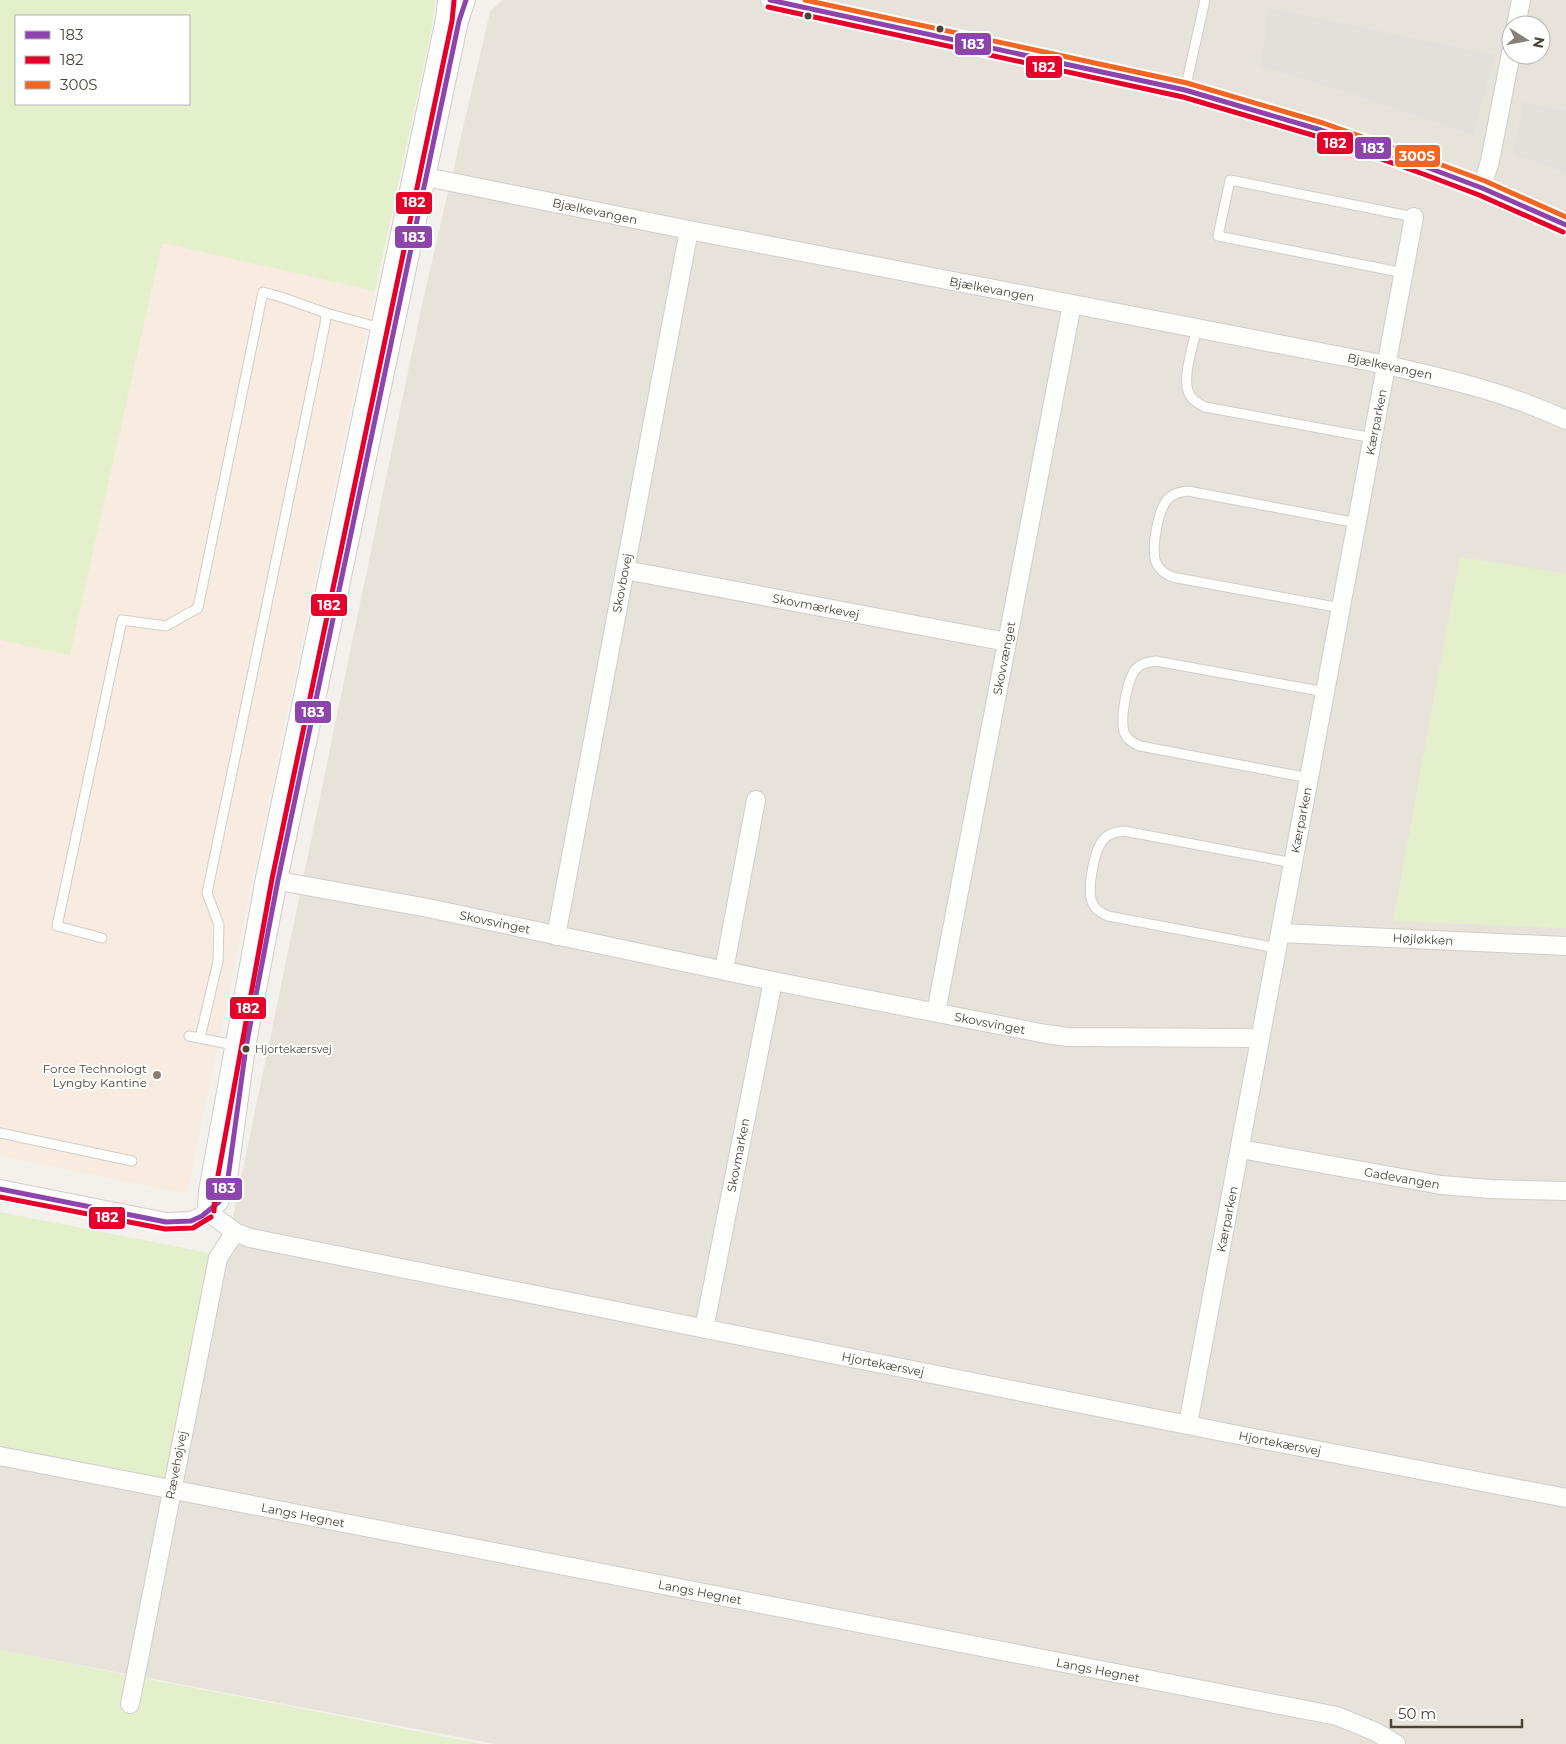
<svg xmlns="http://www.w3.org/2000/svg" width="1566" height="1744" viewBox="0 0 1566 1744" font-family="Montserrat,sans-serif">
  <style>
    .residential { fill: #e8e3da; fill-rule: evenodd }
    .commercial { fill: #f7ecdf }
    .green { fill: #e3f0cb; fill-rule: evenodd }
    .parking { fill: #e3e0dc }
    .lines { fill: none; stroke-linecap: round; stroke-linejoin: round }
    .lane-casing { stroke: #d0cdc9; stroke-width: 11 }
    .street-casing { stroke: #d0cdc9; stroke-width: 20 }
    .lane { stroke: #fdfdfc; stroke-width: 9 }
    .street { stroke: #fdfdfc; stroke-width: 18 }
    .bus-1-casing { stroke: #fff; stroke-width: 9 }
    .bus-2-casing { stroke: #fff; stroke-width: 9 }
    .bus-3-casing { stroke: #fff; stroke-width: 9 }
    .bus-1 { stroke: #8e44ad; stroke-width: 5 }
    .bus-2 { stroke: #e4002b; stroke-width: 5 }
    .bus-3 { stroke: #f26522; stroke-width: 5 }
    .bus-dot { fill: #4c4337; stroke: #fff; stroke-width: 2 }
    .poi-dot { fill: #878077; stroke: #fff; stroke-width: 2 }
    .labels { text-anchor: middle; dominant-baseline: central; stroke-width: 4; stroke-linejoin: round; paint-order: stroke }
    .bus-label { font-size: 11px; fill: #4c4337; stroke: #fff; text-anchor: start }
    .street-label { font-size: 12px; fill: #4c4337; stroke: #fff }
    .poi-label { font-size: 12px; fill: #4c4337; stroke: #fff; text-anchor: end }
    .line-badge { stroke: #fff; stroke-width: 2 }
    .badge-label { font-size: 14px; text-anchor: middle; font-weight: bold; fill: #fff }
  </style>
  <rect width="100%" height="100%" fill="#f4f1ed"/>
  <!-- residential -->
  <path class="residential" d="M502,0H1566V1744H495L0,1650V1449L225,1256L422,304L490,12ZM1511,25H1541V55H1511Z"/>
  <!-- commercial -->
  <path class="commercial" d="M162,243L375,291L187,1194L0,1156V640L70,654Z"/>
  <!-- green -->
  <path class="green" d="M0,0H435L432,28L375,291L162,243L70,655L0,640ZM189,16V104H16V16Z
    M1460,557L1566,574V928L1393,921Z
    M0,1212L225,1256L164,1481L0,1449Z
    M0,1650L482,1744H0Z"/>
  <!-- parking -->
  <path class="parking" d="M1269,8L1495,55L1473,135L1352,94L1260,66Z
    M1523,102L1566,111V173L1514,154Z"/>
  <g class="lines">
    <defs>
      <path id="lane" d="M1185,90L1205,0
        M1404,273L1218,236L1230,180L1414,217
        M326,313L381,328
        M1197,328C1193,345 1183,375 1188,391C1190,399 1198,403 1205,407L1373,438
        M1341,608L1172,577C1165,573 1160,571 1157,564C1150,552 1158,511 1167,500C1173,493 1180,492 1188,491L1357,523
        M1309,778L1140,746C1134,743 1128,741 1125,734C1119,722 1127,681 1135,670C1141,663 1148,662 1156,661L1325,692
        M102,938L57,926L122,620L166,626L198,608L263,292L281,297L326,313L325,324L207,893L219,925L218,961L200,1038
        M1277,948L1108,916C1102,913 1096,911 1093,904C1086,892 1094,851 1103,840C1109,833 1116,832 1124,831L1293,863
        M189,1036L234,1045
        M0,1133L132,1161"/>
      <path id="street" d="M770,0L1185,90L1321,130L1429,168L1482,188L1566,225
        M1516,25L1521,0
        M416,175L689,230L1387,365C1448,379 1509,393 1566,420
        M1482,188L1490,161L1511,53
        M625,570L1007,642
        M268,879L428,908L773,981L1046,1034L1068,1037L1260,1038
        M1280,933L1566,946
        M556,936L689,230
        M724,970L756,800
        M936,1012L1072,304
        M1240,1149L1441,1185L1490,1189L1566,1191
        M0,1189L166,1222L191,1221L202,1216L219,1202L228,1178L246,1047L278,880L459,21L466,0
        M207,1211L235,1232L250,1238L1243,1436L1566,1498
        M207,1211L208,1191L265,878L445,19L447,0
        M704,1329L773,981
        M1188,1424L1414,217
        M0,1456L1337,1716L1376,1732L1396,1744
        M130,1704L218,1258L235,1232"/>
    </defs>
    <!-- lane casing -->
    <use href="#lane" class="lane-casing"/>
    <!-- street casing -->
    <use href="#street" class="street-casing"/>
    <!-- lane -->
    <use href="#lane" class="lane"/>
    <!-- street -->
    <use href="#street" class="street"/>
    <defs>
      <path id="bus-1" d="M770,0L1185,90L1321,130L1429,168L1482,188L1566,225
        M0,1189L166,1222L191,1221L202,1216L219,1202L228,1178L246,1047L278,880L459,21L466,0"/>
      <path id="bus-2" d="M768,7L1183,97L1319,137L1426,175L1479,195L1563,232
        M0,1197L165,1229L193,1228L211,1217
        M214,1211L215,1192L272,879L452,21L454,1"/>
      <path id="bus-3" d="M805,0L1187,83L1323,123L1431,161L1485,181L1566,217"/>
    </defs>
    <!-- bus-1 casing -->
    <use href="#bus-1" class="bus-1-casing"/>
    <!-- bus-2 casing -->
    <use href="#bus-2" class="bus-2-casing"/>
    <!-- bus-3 casing -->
    <use href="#bus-3" class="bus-3-casing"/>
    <!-- bus-1 -->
    <use href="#bus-1" class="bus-1"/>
    <!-- bus-2 -->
    <use href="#bus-2" class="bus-2"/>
    <!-- bus-3 -->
    <use href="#bus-3" class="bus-3"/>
  </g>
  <!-- markers -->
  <g class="bus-dot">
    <circle cx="808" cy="16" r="4.5"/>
    <circle cx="940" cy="29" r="4.5"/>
    <circle cx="246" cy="1049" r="4.5"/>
  </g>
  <circle class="poi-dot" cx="157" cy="1075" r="5"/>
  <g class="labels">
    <!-- bus labels -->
    <g class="bus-label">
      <text x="255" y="1049">Hjortekærsvej</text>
    </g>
    <!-- street labels -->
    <g class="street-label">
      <text transform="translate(595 211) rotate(12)">Bjælkevangen</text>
      <text transform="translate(992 289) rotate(11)">Bjælkevangen</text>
      <text transform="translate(1390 366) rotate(12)">Bjælkevangen</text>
      <text transform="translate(1376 422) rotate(-79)">Kærparken</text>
      <text transform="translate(622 583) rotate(-79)">Skovbovej</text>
      <text transform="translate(816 606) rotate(11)">Skovmærkevej</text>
      <text transform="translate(1004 658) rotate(-79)">Skovvænget</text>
      <text transform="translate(1301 820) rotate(-79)">Kærparken</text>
      <text transform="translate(495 922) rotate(12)">Skovsvinget</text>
      <text transform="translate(1423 939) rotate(3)">Højløkken</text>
      <text transform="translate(990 1023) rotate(11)">Skovsvinget</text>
      <text transform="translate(738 1155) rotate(-79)">Skovmarken</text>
      <text transform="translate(1402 1178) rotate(10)">Gadevangen</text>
      <text transform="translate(1227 1219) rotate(-79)">Kærparken</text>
      <text transform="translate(883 1364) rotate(11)">Hjortekærsvej</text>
      <text transform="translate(1280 1443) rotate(11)">Hjortekærsvej</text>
      <text transform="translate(176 1465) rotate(-79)">Rævehøjvej</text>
      <text transform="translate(303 1515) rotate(11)">Langs Hegnet</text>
      <text transform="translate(700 1592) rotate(11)">Langs Hegnet</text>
      <text transform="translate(1098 1670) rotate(11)">Langs Hegnet</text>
    </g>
    <!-- poi labels -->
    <g class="poi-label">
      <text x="147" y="1068">Force Technologt<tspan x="147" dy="14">Lyngby Kantine</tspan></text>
    </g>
  </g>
  <g class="line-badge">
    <rect x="954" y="32" width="38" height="24" rx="5" fill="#8e44ad"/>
    <rect x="1025" y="55" width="38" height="24" rx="5" fill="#e4002b"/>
    <rect x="1316" y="131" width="38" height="24" rx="5" fill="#e4002b"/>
    <rect x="1354" y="136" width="38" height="24" rx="5" fill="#8e44ad"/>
    <rect x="1394" y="144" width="47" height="24" rx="5" fill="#f26522"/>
    <rect x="395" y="191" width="38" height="24" rx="5" fill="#e4002b"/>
    <rect x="394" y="225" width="39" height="24" rx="5" fill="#8e44ad"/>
    <rect x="310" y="593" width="38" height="24" rx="5" fill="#e4002b"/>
    <rect x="294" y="700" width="38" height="24" rx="5" fill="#8e44ad"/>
    <rect x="229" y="996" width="38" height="24" rx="5" fill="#e4002b"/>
    <rect x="205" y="1177" width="38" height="24" rx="5" fill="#8e44ad"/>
    <rect x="88" y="1206" width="38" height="24" rx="5" fill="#e4002b"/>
  </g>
  <g class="badge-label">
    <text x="973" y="49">183</text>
    <text x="1044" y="72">182</text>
    <text x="1335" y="148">182</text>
    <text x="1373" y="153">183</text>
    <text x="1417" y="161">300S</text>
    <text x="414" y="207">182</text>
    <text x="414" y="242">183</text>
    <text x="329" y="610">182</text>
    <text x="313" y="717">183</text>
    <text x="248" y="1013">182</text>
    <text x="224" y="1193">183</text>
    <text x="107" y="1222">182</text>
  </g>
  <!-- legend -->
  <rect x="15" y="15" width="175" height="90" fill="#ffffff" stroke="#b7b4af"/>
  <rect x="25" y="31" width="25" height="8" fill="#8e44ad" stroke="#b7b4af"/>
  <text x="60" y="40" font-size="15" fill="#4c4337">183</text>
  <rect x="25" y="56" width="25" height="8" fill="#e4002b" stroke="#b7b4af"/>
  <text x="60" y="65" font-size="15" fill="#4c4337">182</text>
  <rect x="25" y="81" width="25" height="8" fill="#f26522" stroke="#b7b4af"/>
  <text x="60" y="90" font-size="15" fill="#4c4337">300S</text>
  <!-- north arrow -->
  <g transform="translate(1526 40) rotate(101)"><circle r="24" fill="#ffffff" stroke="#b7b4af"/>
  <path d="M0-4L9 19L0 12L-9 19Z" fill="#878077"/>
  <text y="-8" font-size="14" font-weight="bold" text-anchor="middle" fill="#4c4337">N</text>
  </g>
  <!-- scale -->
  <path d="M1391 1719v8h131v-8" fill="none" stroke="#4c4337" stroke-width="2.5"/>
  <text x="1398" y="1719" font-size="15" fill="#4c4337" stroke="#ffffff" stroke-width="4" paint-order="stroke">50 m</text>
</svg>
